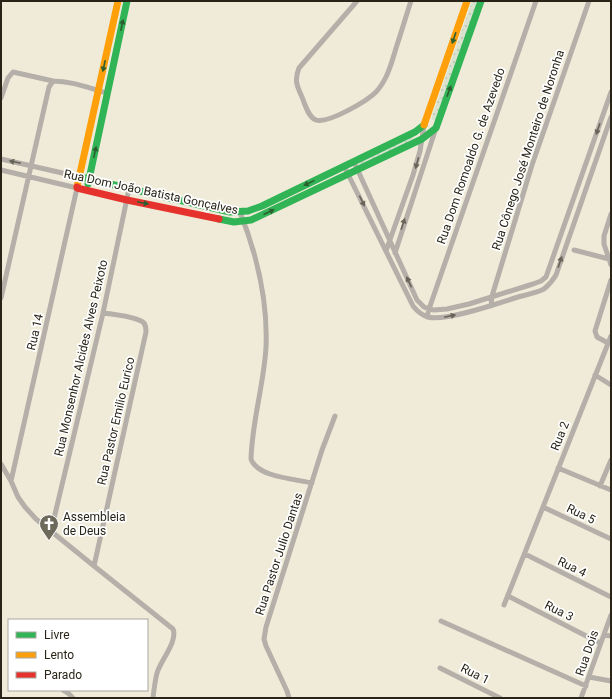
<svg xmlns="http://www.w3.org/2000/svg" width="612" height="699" viewBox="0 0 612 699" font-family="Roboto,sans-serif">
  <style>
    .grass { fill: url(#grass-dots) }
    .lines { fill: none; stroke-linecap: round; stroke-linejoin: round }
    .street { stroke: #b4afa8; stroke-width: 5 }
    .fast { stroke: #30b455; stroke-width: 7 }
    .slow { stroke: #ff9f0a; stroke-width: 7 }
    .jam { stroke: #e5322d; stroke-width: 7 }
    .oneway { fill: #2b5e30 }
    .oneway2 { fill: #676358 }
    .labels { text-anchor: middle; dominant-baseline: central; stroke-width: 3.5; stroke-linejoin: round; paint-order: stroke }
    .street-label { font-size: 12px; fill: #282417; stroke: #fff }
    .poi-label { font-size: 12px; fill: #282417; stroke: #fff; text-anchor: start }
  </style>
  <defs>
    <pattern id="grass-dots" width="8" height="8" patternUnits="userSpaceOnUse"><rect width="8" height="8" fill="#d8e2cf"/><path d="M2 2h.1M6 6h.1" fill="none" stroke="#b9c2b1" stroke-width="1.8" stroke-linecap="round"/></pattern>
  </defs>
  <rect width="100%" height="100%" fill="#f0ebd8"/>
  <!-- grass -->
  <path class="grass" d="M472,1H478L436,120H432V116Z
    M412,136L414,137L413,139L362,166L359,165L360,162Z"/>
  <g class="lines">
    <!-- street -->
    <path class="street" d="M357,1L299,68C294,80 297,86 302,97C305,104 308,117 316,120C328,124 367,101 376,92C388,79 392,61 397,45C402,30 406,16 411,1
      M1,98L8,78L13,72L53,81
      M1,159L80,177
      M354,162L417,300L424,307L429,309L434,310L447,309L469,304L533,284L541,281L546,277L611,92
      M344,166L413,306C417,311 421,315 428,317C445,322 499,303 518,297C526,295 536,293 544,289C549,285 553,280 556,275L611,117
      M1,170L77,188L11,481
      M240,212C257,255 268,300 266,347C264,384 252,421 251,459C257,477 295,479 312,483
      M611,214L604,236V244L611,265
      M574,250L609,259
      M386,251L413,175L420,151L424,125
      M395,253L436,128
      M1,298L49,87L53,81C72,81 89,88 107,93
      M491,306L492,296L532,165L589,1
      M427,317L429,309L536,1
      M608,343L597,337L595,331L611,280
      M595,375L611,385
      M1,464L11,481L18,497L25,507L36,519L94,566L173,629C178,641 161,660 157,673C155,681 154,689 153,698
      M558,468L611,490
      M600,486L611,460
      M543,507L611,539
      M51,531L103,313L129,189
      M525,554L611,597
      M94,566L146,332C146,329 146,326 144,323C138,317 112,314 103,313
      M508,596L600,643
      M504,605L611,336
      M441,621L586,686
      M604,635L611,636
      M440,668L500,698
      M589,677L611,681
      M63,690L68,693L73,698
      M289,698L287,691L266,646L264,639L266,627L322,450L335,416
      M581,698L611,615"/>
    <!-- fast -->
    <path class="fast" d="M80,177L230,212L248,211L262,206L415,132L424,125
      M88,184L127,1
      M219,219L234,222L251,220L422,139L436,128L481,1"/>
    <!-- slow -->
    <path class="slow" d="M424,125L467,1
      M77,187L118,1"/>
    <!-- jam -->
    <path class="jam" d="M77,187V188L127,200L219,219"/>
  </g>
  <!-- one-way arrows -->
  <defs><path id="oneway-solid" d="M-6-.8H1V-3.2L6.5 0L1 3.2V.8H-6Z"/></defs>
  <g class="oneway">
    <use href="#oneway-solid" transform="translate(122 25) rotate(-78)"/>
    <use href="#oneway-solid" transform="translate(454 38) rotate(109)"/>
    <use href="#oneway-solid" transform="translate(104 66) rotate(102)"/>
    <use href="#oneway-solid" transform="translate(449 91) rotate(-70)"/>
    <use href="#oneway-solid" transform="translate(95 152) rotate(-78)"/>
    <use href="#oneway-solid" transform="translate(309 183) rotate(154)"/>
    <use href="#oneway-solid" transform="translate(143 203) rotate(12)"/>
    <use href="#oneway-solid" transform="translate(269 212) rotate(-25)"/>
  </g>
  <g class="oneway2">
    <use href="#oneway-solid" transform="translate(598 129) rotate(109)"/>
    <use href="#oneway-solid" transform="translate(15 162) rotate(-168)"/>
    <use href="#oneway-solid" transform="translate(417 163) rotate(106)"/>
    <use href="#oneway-solid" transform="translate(362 201) rotate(64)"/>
    <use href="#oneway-solid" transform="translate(403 224) rotate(-72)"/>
    <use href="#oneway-solid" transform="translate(560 262) rotate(-71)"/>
    <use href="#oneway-solid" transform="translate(409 282) rotate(-115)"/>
    <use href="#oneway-solid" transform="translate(450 316) rotate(-12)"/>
  </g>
  <!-- icons -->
  <defs>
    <symbol id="church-pin" viewBox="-11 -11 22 30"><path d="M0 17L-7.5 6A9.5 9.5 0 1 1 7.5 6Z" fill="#6e6a5b" stroke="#fff"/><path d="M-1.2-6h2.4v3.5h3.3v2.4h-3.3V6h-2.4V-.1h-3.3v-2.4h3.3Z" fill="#fff"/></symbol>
  </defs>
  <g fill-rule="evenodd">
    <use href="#church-pin" x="38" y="513" width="22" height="30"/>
  </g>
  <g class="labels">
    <!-- street labels -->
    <g class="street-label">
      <text transform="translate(528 150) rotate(-72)">Rua Cônego José Monteiro de Noronha</text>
      <text transform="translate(471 156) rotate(-71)">Rua Dom Romoaldo G. de Azevedo</text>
      <text transform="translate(151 192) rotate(12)">Rua Dom João Batista Gonçalves</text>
      <text transform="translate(35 332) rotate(-77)">Rua 14</text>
      <text transform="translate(81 358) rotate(-77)">Rua Monsenhor Alcides Alves Peixoto</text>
      <text transform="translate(116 421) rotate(-77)">Rua Pastor Emilio Eurico</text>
      <text transform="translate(560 436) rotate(-68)">Rua 2</text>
      <text transform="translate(581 514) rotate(26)">Rua 5</text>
      <text transform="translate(279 554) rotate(-72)">Rua Pastor Julio Dantas</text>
      <text transform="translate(572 567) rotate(26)">Rua 4</text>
      <text transform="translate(559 611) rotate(27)">Rua 3</text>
      <text transform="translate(587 653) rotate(-71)">Rua Dois</text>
      <text transform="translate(475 674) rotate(27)">Rua 1</text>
    </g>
    <!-- poi labels -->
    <g class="poi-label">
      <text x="63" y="517">Assembleia<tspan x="63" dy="14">de Deus</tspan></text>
    </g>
  </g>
  <!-- border -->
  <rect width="612" height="699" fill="none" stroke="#282417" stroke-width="4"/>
  <!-- legend -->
  <rect x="8" y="619" width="140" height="72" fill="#ffffff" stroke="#a9a7a2"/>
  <rect x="16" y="632" width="20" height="6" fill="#30b455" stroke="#a9a7a2"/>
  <text x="44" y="639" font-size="12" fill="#282417">Livre</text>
  <rect x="16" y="652" width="20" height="6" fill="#ff9f0a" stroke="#a9a7a2"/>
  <text x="44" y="659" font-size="12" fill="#282417">Lento</text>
  <rect x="16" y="672" width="20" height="6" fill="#e5322d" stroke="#a9a7a2"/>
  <text x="44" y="679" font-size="12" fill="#282417">Parado</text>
</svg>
